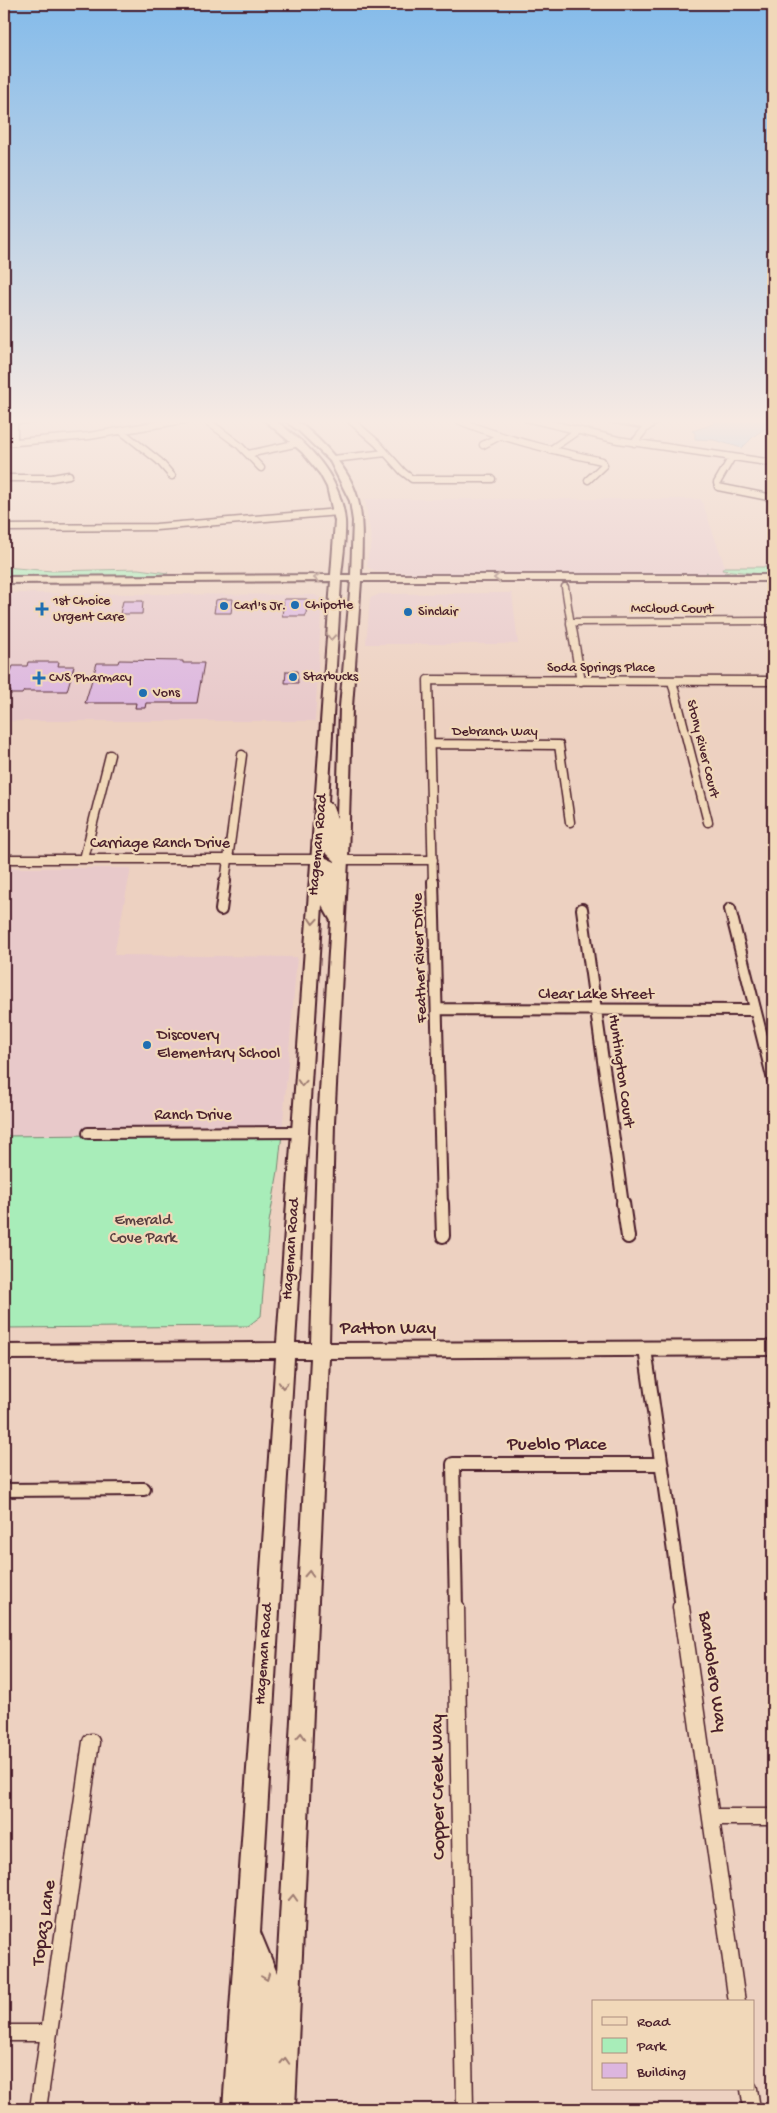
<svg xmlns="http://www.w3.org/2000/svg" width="777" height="2113" viewBox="0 0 777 2113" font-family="'Gochi Hand',sans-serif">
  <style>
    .built { fill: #e8c9ca }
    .green { fill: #a8edb9; stroke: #798672 }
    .water { fill: #8fc6ed; stroke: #73839f }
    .building { fill: #dcb6df; stroke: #4a1f2b }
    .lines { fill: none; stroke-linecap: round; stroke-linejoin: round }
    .street-far4-casing { stroke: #4a1f2b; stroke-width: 9 }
    .street-far3-casing { stroke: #4a1f2b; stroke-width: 11 }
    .street-far2-casing { stroke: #4a1f2b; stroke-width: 14 }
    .street-far1-casing { stroke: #4a1f2b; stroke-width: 16 }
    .street-casing { stroke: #4a1f2b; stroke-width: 19 }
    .secondary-casing { stroke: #4a1f2b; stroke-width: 4 }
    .street-far4 { stroke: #f1d8b9; stroke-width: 6 }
    .street-far3 { stroke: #f1d8b9; stroke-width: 8 }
    .street-far2 { stroke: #f1d8b9; stroke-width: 10 }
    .street-far1 { stroke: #f1d8b9; stroke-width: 12 }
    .street { stroke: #f1d8b9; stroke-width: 16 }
    .secondary { fill: #f1d8b9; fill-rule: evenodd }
    .oneway { stroke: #9e7c72 }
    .poi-dot { fill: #1f6fb2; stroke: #f1d8b9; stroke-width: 2 }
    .labels { text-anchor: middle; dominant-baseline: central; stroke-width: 4.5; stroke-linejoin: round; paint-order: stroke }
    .far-poi-label { font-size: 14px; fill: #4a1f2b; stroke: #f1d8b9; text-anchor: start }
    .far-street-label { font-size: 14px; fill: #4a1f2b; stroke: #f1d8b9 }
    .street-label { font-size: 16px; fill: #4a1f2b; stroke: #f1d8b9 }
    .poi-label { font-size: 16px; fill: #4a1f2b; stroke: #f1d8b9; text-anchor: start }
    .park-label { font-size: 16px; fill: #583e40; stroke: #f1d8b9 }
    .near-street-label { font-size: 19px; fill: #4a1f2b; stroke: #f1d8b9 }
  </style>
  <rect width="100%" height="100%" fill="#edd1c1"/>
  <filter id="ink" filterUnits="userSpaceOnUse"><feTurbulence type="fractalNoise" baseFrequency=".02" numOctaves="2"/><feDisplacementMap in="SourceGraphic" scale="10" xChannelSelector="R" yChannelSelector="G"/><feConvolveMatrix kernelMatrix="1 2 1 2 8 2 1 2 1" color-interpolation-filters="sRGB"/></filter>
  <g filter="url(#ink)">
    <!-- built -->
    <path class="built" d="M365,499H701L728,575L710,573L539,575L378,572L367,567L368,555L372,544Z
      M4,593L315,595L322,599L315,721H4Z
      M512,593L518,644H366L370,598L380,594Z
      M4,868H131L114,955L297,957L282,1133L4,1136Z"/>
    <!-- green -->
    <path class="green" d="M4,567L52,571L138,569L168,573L147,576L4,577Z
      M724,567H773V576H711L706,572L711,575H723L725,572L738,575L761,574L722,570Z
      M282,1133L278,1171L269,1222L261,1316L248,1326L4,1328V1136Z"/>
    <!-- water -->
    <path class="water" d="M720,418H773V423L754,436L742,448L714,440L695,439V433L692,431L711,425Z"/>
    <!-- building -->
    <path class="building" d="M222,599H233L231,613H214L216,600Z
      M284,599H307L306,616H282Z
      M123,601H143L142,614H120Z
      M119,660L183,661V663H204L197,703H146L145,708H135L136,703H85L97,663H118Z
      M28,662H59L58,666H74L67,691H24L22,694H10L11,691H4L13,666H27Z
      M286,671H297L298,683H285Z"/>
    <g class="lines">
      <defs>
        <path id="street-far4" d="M203,418L239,445L261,468
          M348,418L377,443L403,472L412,479H492
          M453,418C501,439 551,450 602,461L604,465L588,480
          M526,418L618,440L773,463
          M605,418L648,426
          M14,421V442
          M121,431L159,461L172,476
          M4,443L89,436L195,418
          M634,443L645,429L659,418
          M483,445L500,436
          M550,450L576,432
          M248,454L299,443
          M732,457L717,483L718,487L773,498
          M333,459L386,453
          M4,478H52L69,475
          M4,528L156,527L339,512
          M565,587L571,625
          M571,622L773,621"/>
        <path id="street-far3" d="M571,623L581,681
          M672,681L708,822
          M430,744L559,745L570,822
          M4,859H317
          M84,859L110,755
          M342,860H433
          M225,882L242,755
          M433,882L428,680L773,681"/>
        <path id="street-far2" d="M433,881L442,1205
          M582,909L623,1205
          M730,909L773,1080
          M221,910L225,881
          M437,1009L755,1010
          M88,1133L299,1132"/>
        <path id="street-far1" d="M442,1203L443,1236
          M623,1203L628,1237
          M645,1349L682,1608
          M4,1490L144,1489
          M456,1608L453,1464H661"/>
        <path id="street" d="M456,1607L465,2109
          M681,1607L737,2002
          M711,1817H773
          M4,2033H49
          M749,2089L752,2109
          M38,2109L91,1742"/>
        <path id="secondary" d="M4,418H46L42,421L4,424Z
          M262,418C276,418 284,427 295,436C321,457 342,487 345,521C346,538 343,557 341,575H351L353,521L350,501L330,461L299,431L281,418C297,418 306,428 317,438C366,486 363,511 361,575H773V581H361L352,707L348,860L334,1123L329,1343L773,1341V1355L329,1358L295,2109H223L276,1358L4,1359V1345L277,1343L331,581L4,583V577L331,575L335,521L327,487L320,474L302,452ZM341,581H351L340,707L337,818L332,805L328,802ZM325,852L335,861V862L324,857ZM322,905L331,921L318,1123L311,1343H295ZM294,1358H311L277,1973L260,1932Z"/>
      </defs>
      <!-- street-far4 casing -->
      <use href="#street-far4" class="street-far4-casing"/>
      <!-- street-far3 casing -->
      <use href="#street-far3" class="street-far3-casing"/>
      <!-- street-far2 casing -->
      <use href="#street-far2" class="street-far2-casing"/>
      <!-- street-far1 casing -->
      <use href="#street-far1" class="street-far1-casing"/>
      <!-- street casing -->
      <use href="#street" class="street-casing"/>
      <!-- secondary casing -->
      <use href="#secondary" class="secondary-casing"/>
      <!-- street-far4 -->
      <use href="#street-far4" class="street-far4"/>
      <!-- street-far3 -->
      <use href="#street-far3" class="street-far3"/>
      <!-- street-far2 -->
      <use href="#street-far2" class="street-far2"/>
      <!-- street-far1 -->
      <use href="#street-far1" class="street-far1"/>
      <!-- street -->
      <use href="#street" class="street"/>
      <!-- secondary -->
      <use href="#secondary" class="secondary"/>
    </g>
    <!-- one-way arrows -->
    <defs><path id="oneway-chevron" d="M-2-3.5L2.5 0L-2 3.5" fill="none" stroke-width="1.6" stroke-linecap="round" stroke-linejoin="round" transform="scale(1.25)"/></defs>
    <g class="oneway">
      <use href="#oneway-chevron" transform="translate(317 578) rotate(-180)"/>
      <use href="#oneway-chevron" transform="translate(497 578) rotate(-180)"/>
      <use href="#oneway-chevron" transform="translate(331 637) rotate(94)"/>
      <use href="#oneway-chevron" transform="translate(313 921) rotate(94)"/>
      <use href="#oneway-chevron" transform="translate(302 1083) rotate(94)"/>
      <use href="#oneway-chevron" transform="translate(283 1385) rotate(94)"/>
      <use href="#oneway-chevron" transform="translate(309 1574) rotate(-87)"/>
      <use href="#oneway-chevron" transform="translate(301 1736) rotate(-87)"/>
      <use href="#oneway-chevron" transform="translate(293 1898) rotate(-87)"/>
      <use href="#oneway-chevron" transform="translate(266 1977) rotate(69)"/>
      <use href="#oneway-chevron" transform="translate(285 2061) rotate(-87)"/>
    </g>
  </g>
  <!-- sky -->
  <linearGradient id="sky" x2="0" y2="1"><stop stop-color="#84bbea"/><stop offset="0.59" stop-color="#f7eae3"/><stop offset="1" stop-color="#f7eae3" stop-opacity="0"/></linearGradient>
  <rect width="777" height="714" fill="url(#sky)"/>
  <!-- markers -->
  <g class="poi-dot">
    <circle cx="295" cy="605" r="5"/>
    <circle cx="224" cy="606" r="5"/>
    <path d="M39.5 601.5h5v5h5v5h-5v5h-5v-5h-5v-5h5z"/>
    <circle cx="408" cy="612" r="5"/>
    <circle cx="293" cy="677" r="5"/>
    <path d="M36.5 670.5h5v5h5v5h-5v5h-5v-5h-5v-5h5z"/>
    <circle cx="143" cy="693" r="5"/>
    <circle cx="147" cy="1045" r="5"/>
  </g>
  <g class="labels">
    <!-- far-poi labels -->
    <g class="far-poi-label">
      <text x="53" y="601">1st Choice<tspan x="53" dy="16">Urgent Care</tspan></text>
      <text x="305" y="605">Chipotle</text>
      <text x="234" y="606">Carl's Jr.</text>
      <text x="418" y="612">Sinclair</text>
      <text x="303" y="677">Starbucks</text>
      <text x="49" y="678">CVS Pharmacy</text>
      <text x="153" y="693">Vons</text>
    </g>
    <!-- far-street labels -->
    <g class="far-street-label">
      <text x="672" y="609">McCloud Court</text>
      <text x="601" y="668">Soda Springs Place</text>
      <text x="495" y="732">Debranch Way</text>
      <text transform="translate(702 749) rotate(76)">Stony River Court</text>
    </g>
    <!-- street labels -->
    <g class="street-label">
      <text x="160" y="844">Carriage Ranch Drive</text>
      <text transform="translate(319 845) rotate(-85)">Hageman Road</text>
      <text transform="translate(421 958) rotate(-92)">Feather River Drive</text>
      <text x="596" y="995">Clear Lake Street</text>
      <text transform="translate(620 1071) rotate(82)">Huntington Court</text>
      <text x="193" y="1116">Ranch Drive</text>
      <text transform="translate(292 1249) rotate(-86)">Hageman Road</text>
      <text transform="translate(265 1654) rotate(-86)">Hageman Road</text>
    </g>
    <!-- poi labels -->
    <g class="poi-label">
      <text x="157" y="1036">Discovery<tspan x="157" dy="18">Elementary School</tspan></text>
    </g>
    <!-- park labels -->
    <g class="park-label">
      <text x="143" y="1221">Emerald<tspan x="143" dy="18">Cove Park</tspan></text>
    </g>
    <!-- near-street labels -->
    <g class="near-street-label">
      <text x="388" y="1329">Patton Way</text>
      <text x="557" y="1445">Pueblo Place</text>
      <text transform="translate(712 1672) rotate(82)">Bandolero Way</text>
      <text transform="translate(439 1787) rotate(-91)">Copper Creek Way</text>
      <text transform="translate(45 1923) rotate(-82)">Topaz Lane</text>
    </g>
  </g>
  <!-- margin -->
  <rect width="777" height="2113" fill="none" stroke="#f1d8b9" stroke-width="20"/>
  <rect x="10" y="10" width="757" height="2093" fill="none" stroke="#4a1f2b" stroke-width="2" filter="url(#ink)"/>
  <!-- legend -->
  <rect x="592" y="2000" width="162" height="90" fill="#f1d8b9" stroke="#ae8e80"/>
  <rect x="602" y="2017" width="25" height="8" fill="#f1d8b9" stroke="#ae8e80"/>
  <text x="637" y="2026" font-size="15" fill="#4a1f2b">Road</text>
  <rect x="602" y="2038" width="25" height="15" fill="#a8edb9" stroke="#ae8e80"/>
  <text x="637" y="2050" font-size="15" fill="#4a1f2b">Park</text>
  <rect x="602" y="2063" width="25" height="15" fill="#dcb6df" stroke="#ae8e80"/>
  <text x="637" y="2076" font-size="15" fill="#4a1f2b">Building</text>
</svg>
